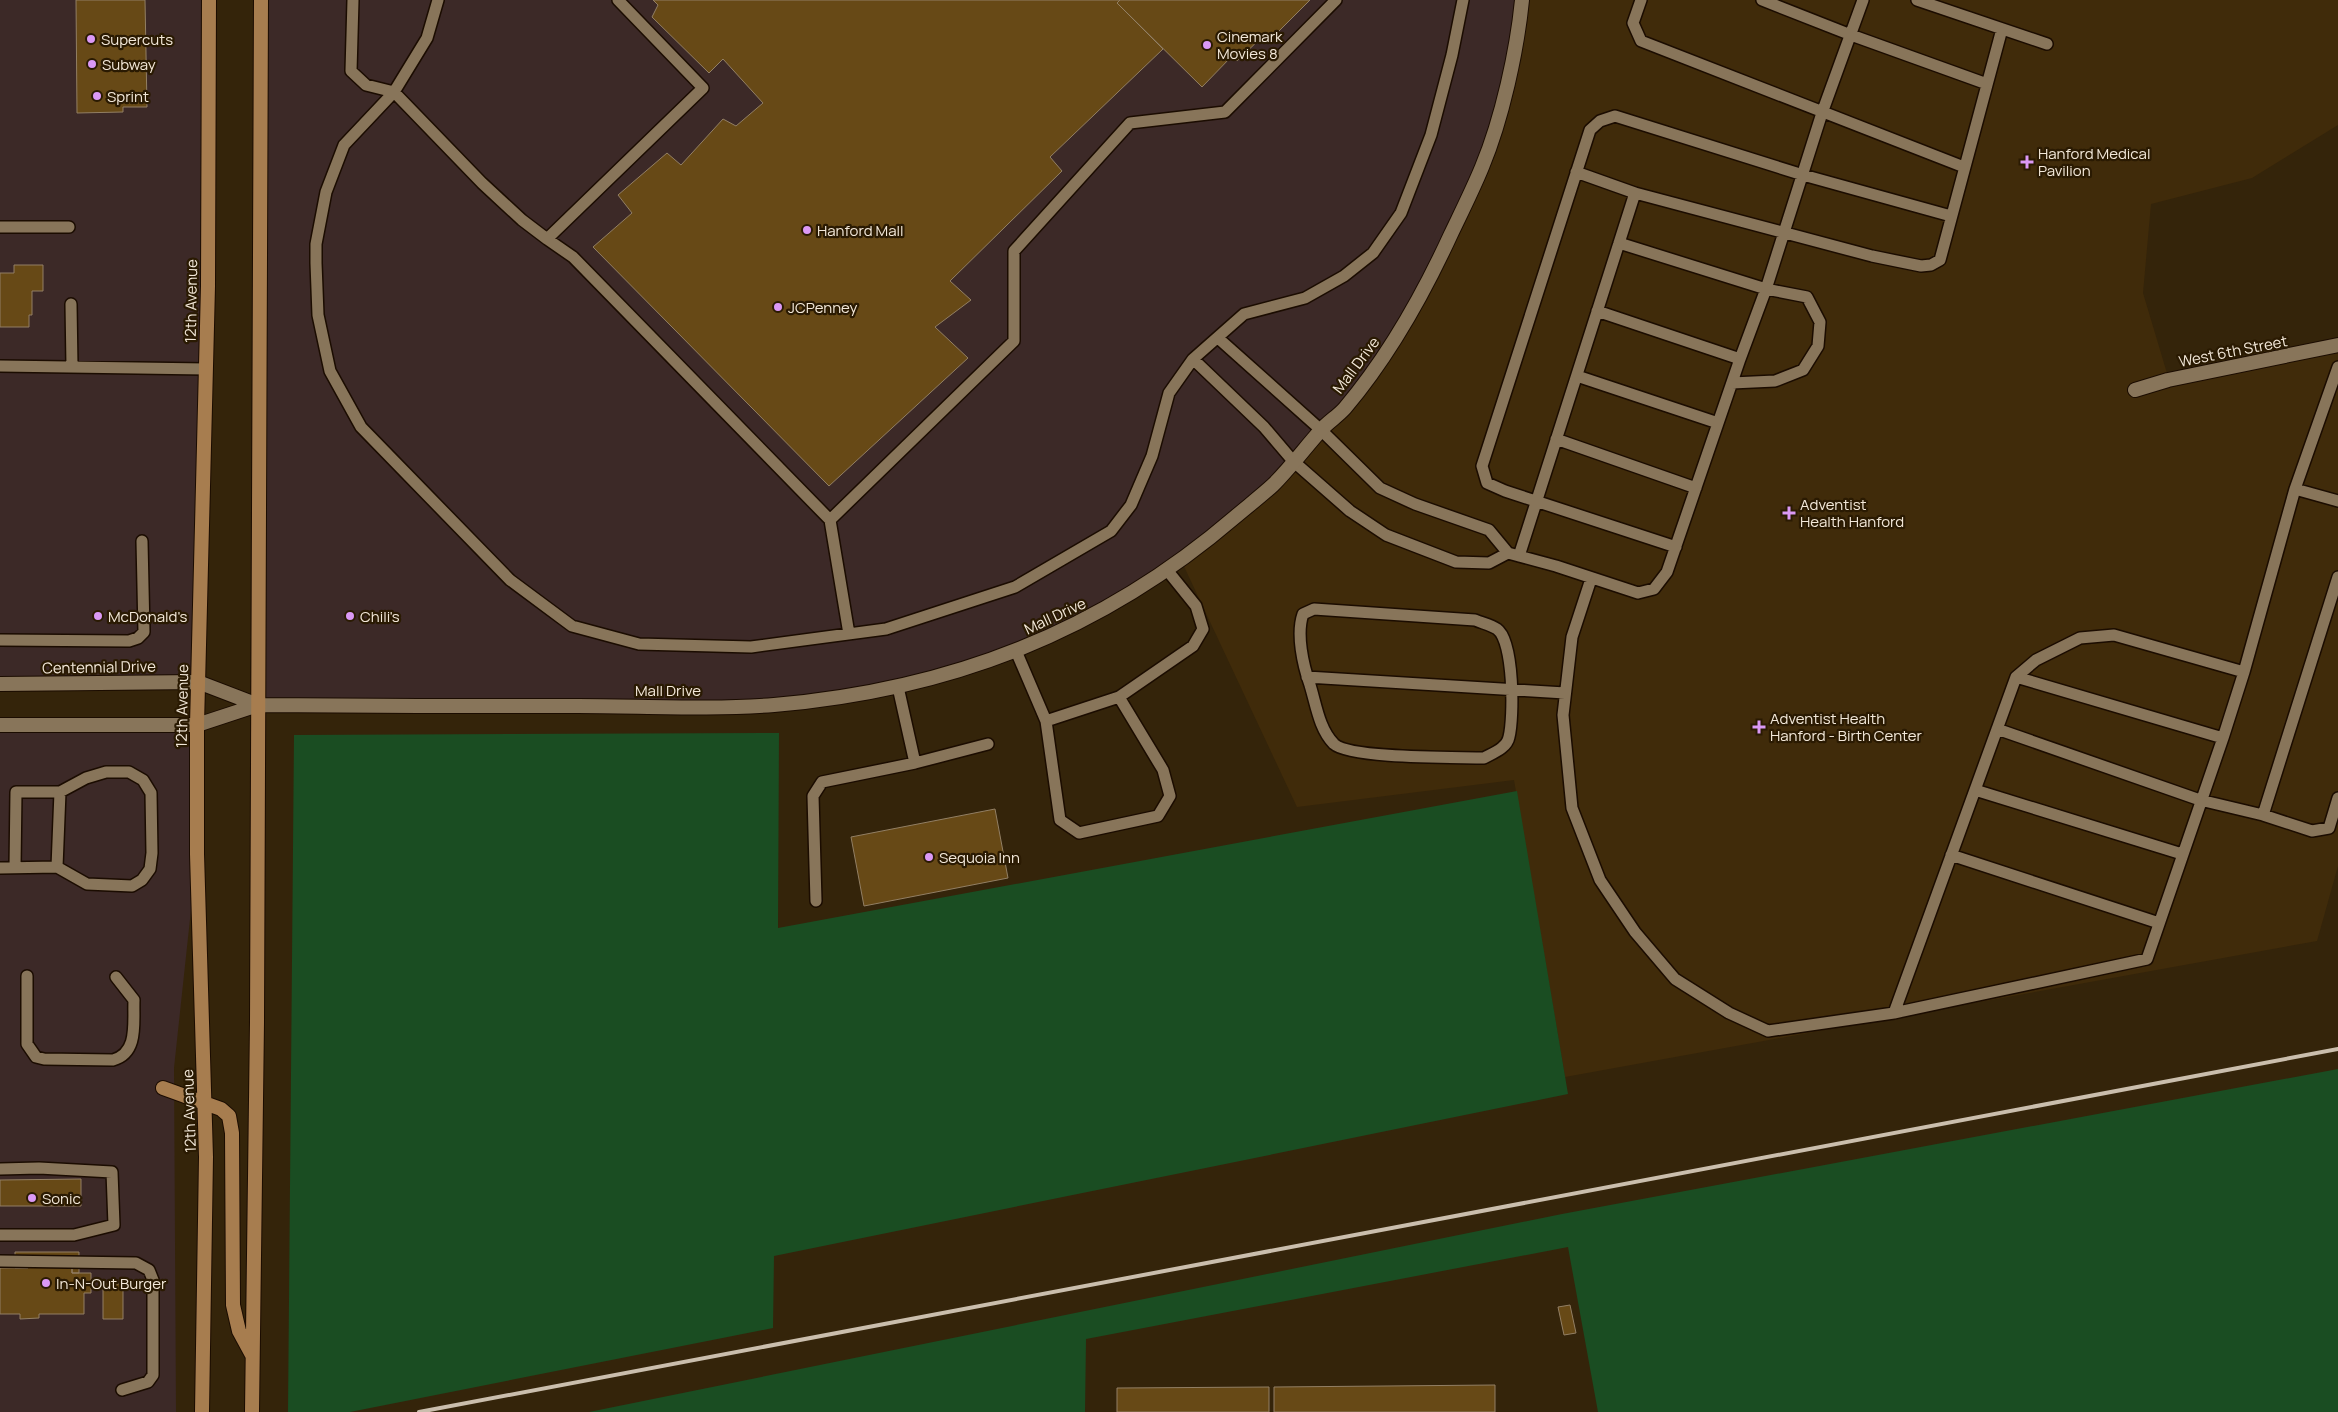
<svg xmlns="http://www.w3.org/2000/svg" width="2338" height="1412" viewBox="0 0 2338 1412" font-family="Manrope,sans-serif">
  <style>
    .commercial { fill: #3c2927 }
    .built { fill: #402b0a }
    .green { fill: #1a4d22 }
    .building { fill: #674916; stroke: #927f64 }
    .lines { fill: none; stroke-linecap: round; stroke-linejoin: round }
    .service-casing { stroke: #1b0c00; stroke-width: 14 }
    .minor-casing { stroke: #1b0c00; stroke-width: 16 }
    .tertiary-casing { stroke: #1b0c00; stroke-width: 16 }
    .secondary-casing { stroke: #1b0c00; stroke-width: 16 }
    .service { stroke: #88755a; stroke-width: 11 }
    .minor { stroke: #88755a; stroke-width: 14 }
    .tertiary { stroke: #88755a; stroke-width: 14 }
    .secondary { stroke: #a77d4f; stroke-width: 14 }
    .rail { stroke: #cabead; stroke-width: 4 }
    .poi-dot { fill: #db99f5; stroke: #2a1a02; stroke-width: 2 }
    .labels { text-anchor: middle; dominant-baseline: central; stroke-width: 4.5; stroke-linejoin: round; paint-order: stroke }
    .poi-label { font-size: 15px; fill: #f3e8d9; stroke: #2a1a02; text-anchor: start }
    .street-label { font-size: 15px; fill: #f3e8d9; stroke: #2a1a02 }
  </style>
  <rect width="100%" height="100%" fill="#34240a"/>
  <!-- commercial -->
  <path class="commercial" d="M0,0H209L198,682L0,681Z
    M260,0H2306L1390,349L1274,484L1121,601L970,668L807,702L259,705Z
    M0,725H197V854L174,1068L176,1412H0Z"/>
  <!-- built -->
  <path class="built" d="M1522,0H2338V125L2252,178L2151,204L2143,293L2169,380L2338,345V866L2317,941L1565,1077L1514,780L1297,807L1181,560L1274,484L1390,349L1484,163Z"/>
  <!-- green -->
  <path class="green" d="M779,733L778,928L1517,791L1568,1094L774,1256L773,1328L350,1412H288L294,735Z
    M2338,1069V1412H1598L1568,1247L1086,1339L1085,1412H589L1562,1214Z"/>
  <!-- building -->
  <path class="building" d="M76,0H145L147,107H123V112L77,113Z
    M653,0H1120L1117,3L1163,49L1050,157L1062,171L950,281L971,300L935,327L968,358L829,486L593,247L632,213L618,195L667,153L681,165L723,119L736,126L763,103L723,59L709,73L652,17L658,5Z
    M1120,0H1310L1268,42L1262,37L1237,61L1232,56L1202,87L1117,3Z
    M14,265H43V291H32V315H29V327H0V273H14Z
    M995,809L1008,878L864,906L851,837Z
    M81,1179V1206H0V1180Z
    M15,1252H79V1273H72V1267L28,1263V1268H15Z
    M28,1263L72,1267V1273H91V1293H84V1314H39V1318L20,1319V1314H0V1268H28Z
    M103,1284H123V1319H103Z
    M1570,1305L1576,1333L1564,1335L1558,1307Z
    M1495,1385V1412H1274V1387Z
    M1269,1387V1412H1117V1388Z"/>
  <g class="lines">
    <defs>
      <path id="service" d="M353,0L351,71L366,85L394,92L482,183L522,220L547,239L703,88L618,0
        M438,0L427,38L394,92L344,145L326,192L316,244V263L318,315L330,371L361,427L510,580L572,626L639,644L751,647L886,629L1015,587L1111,531L1131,505L1152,456L1169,393L1193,359L1244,314L1305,298L1344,276L1373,253L1401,213L1431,135L1452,55L1463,0
        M1641,0L1633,23L1641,41L1964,167
        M1762,0L1851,35L1987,84
        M1917,0L2047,44
        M1576,172L1635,193
        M0,227H69
        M547,239L573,257L830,520L849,634
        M1619,243L1766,289L1807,297L1820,322L1818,346L1803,370L1775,381L1732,383
        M71,304L72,366
        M1597,311L1740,359
        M1218,338L1321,430L1380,488L1415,504L1489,530L1508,553L1556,566L1638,593L1654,589L1667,572L1740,359L1766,289L1822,113L1863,0
        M1193,359L1264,427L1293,461L1350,511L1386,535L1456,562L1489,563L1508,553
        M0,366L206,369
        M1577,376L1718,423
        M1556,439L1696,488
        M2295,489L2338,501
        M830,520L1014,341V251L1130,123L1225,112L1336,0
        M1676,547L1505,491L1487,483L1482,466L1590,130L1600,121L1615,116L1803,175L1951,216
        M1519,556L1635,193L1872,256L1921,266L1931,265L1940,260L2002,29
        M1591,579L1572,637L1563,715L1572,808L1600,880L1635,932L1675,979L1729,1013L1768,1031L1894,1013L2147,959L2223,738L2244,672L2295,489L2338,367
        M1314,609L1475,620C1482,623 1491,625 1497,629C1514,641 1514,717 1509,737C1507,748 1493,753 1484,758C1457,757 1351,759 1334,744C1319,729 1316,704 1310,685C1303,665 1296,634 1303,614Z
        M0,640L129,641L138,638L144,632L142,541
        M1016,651L1046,721L1119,697L1193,646L1203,629L1196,606L1167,570
        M1307,677L1565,693
        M2016,677L2223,738
        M898,687L915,763L988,744
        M1046,721L1060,820L1079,833L1158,816L1170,796L1163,770L1119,697
        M1997,729L2200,800L2263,815L2312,831L2329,828L2338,798
        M1975,790L2182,854
        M2263,815L2338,577
        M1951,855L2159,923
        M57,867L87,884L132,886L142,880L150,869L152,853L151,793L143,780L129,772H106L86,778L60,792
        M0,868L57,867L60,792H16L15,867
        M816,901L813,796L822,782L915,763
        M27,976V1044L36,1057L44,1059L113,1060C139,1053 133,1022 134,1000L116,977
        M1894,1013L2016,677L2036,660L2080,638L2114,635L2244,672
        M0,1169L39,1168L112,1172L114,1225L74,1235H0
        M0,1261L136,1263L149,1270L153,1280V1375L148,1382L122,1390"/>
      <path id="minor" d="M2135,390L2168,380L2338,345"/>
      <path id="tertiary" d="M0,684L198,682L258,705
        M0,725H197L258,705C365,706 471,706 578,706C643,706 709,710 774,705C950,690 1101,632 1235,517C1248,506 1261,496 1273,485C1290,468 1305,448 1321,430C1328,422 1338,416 1345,408C1389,356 1423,295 1451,234C1462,211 1473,189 1482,167C1502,119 1517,51 1522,0"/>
      <path id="secondary" d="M163,1088L221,1109L229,1116L232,1133L233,1305L239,1331L252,1355
        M202,1412L206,1157L197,854V725L208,286L209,0
        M252,1412L257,1022L261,0"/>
    </defs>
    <!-- service casing -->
    <use href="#service" class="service-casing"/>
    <!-- minor casing -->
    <use href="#minor" class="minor-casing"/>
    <!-- tertiary casing -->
    <use href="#tertiary" class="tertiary-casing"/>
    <!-- secondary casing -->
    <use href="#secondary" class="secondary-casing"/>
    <!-- service -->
    <use href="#service" class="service"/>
    <!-- minor -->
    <use href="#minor" class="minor"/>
    <!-- tertiary -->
    <use href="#tertiary" class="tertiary"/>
    <!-- secondary -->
    <use href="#secondary" class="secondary"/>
    <!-- rail -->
    <path class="rail" d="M419,1412L2338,1049"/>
  </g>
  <!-- markers -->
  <g class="poi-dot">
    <circle cx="91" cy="39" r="5"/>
    <circle cx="1207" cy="45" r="5"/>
    <circle cx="92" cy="64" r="5"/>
    <circle cx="97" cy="96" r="5"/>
    <path d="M2024.5 154.5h5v5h5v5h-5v5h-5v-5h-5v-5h5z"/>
    <circle cx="807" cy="230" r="5"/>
    <circle cx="778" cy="307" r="5"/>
    <path d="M1786.5 505.5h5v5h5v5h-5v5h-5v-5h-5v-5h5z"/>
    <circle cx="98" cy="616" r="5"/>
    <circle cx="350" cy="616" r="5"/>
    <path d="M1756.5 719.5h5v5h5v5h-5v5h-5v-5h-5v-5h5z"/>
    <circle cx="929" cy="857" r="5"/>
    <circle cx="32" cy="1198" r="5"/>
    <circle cx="46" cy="1283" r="5"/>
  </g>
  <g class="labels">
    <!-- poi labels -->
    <g class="poi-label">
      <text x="1217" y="36">Cinemark<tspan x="1217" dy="17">Movies 8</tspan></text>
      <text x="101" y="39">Supercuts</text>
      <text x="102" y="64">Subway</text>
      <text x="107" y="96">Sprint</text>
      <text x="2038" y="153">Hanford Medical<tspan x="2038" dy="17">Pavilion</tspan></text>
      <text x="817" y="230">Hanford Mall</text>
      <text x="788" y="307">JCPenney</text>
      <text x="1800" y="504">Adventist<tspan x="1800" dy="17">Health Hanford</tspan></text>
      <text x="108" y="616">McDonald's</text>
      <text x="360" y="616">Chili's</text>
      <text x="1770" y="718">Adventist Health<tspan x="1770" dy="17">Hanford - Birth Center</tspan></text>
      <text x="939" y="857">Sequoia Inn</text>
      <text x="42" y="1198">Sonic</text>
      <text x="56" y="1283">In-N-Out Burger</text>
    </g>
    <!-- street labels -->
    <g class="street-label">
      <text transform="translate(191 301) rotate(-89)">12th Avenue</text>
      <text transform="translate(2233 351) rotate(-11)">West 6th Street</text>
      <text transform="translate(1356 365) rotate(-53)">Mall Drive</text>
      <text transform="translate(1055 616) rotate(-25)">Mall Drive</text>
      <text transform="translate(99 667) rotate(-1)">Centennial Drive</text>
      <text x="668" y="690">Mall Drive</text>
      <text transform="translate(182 706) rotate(-89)">12th Avenue</text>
      <text transform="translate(189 1111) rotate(-92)">12th Avenue</text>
    </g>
  </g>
</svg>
